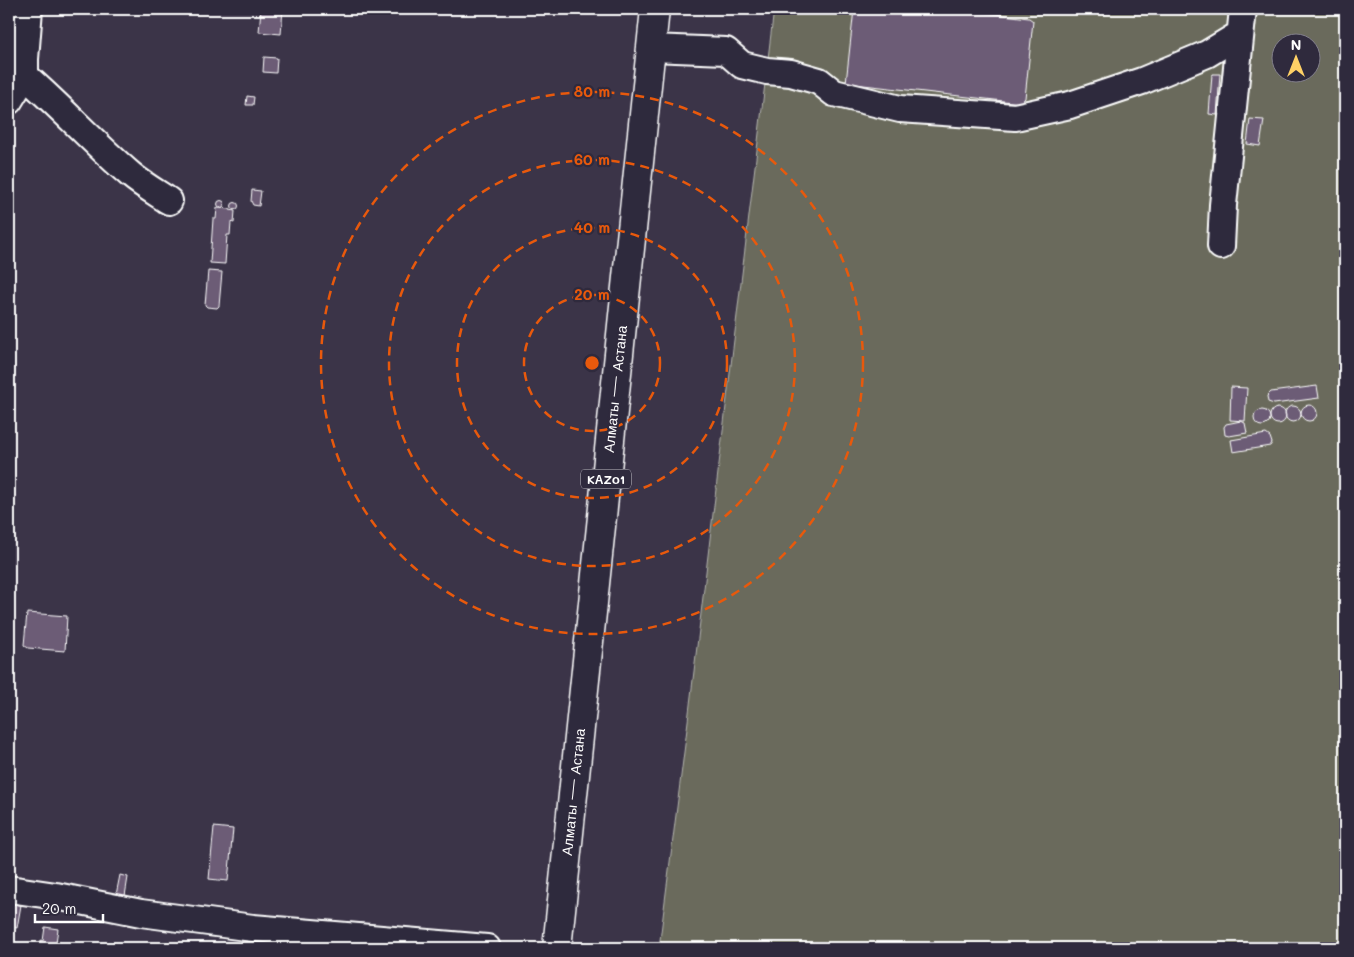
<svg xmlns="http://www.w3.org/2000/svg" width="1354" height="957" viewBox="0 0 1354 957" font-family="Mali,sans-serif">
  <style>
    .green { fill: #6a6b5c; stroke: #b4b5ae; fill-rule: evenodd }
    .building { fill: #6c5b76; stroke: #fff }
    .lines { fill: none; stroke-linecap: round; stroke-linejoin: round }
    .minor-casing { stroke: #fff; stroke-width: 30 }
    .trunk-casing { stroke: #fff; stroke-width: 31 }
    .minor { stroke: #2f2a3d; stroke-width: 26 }
    .trunk { stroke: #2f2a3d; stroke-width: 28 }
    .ring { fill: none; stroke: #e8590c; stroke-width: 2.5; stroke-dasharray: 9 6 }
    .labels { text-anchor: middle; dominant-baseline: central; stroke-width: 4.5; stroke-linejoin: round; paint-order: stroke }
    .shield { fill: #2f2a3d; stroke: #c1bfc5; stroke-width: 1 }
    .shield-label { font-size: 12px; font-weight: bold; fill: #fff }
    .street-label { font-size: 14px; fill: #fff; stroke: #2f2a3d }
    .centre { fill: #e8590c; stroke: #2f2a3d; stroke-width: 2.5 }
    .ring-label { font-size: 15px; text-anchor: middle; font-weight: bold; fill: #e8590c; stroke: #2f2a3d; stroke-width: 4.5; stroke-linejoin: round; paint-order: stroke }
  </style>
  <rect width="100%" height="100%" fill="#3b3448"/>
  <filter id="ink" filterUnits="userSpaceOnUse"><feTurbulence type="fractalNoise" baseFrequency=".02" numOctaves="2"/><feDisplacementMap in="SourceGraphic" scale="10" xChannelSelector="R" yChannelSelector="G"/><feConvolveMatrix kernelMatrix="1 2 1 2 8 2 1 2 1" color-interpolation-filters="sRGB"/></filter>
  <g filter="url(#ink)">
    <!-- green -->
    <path class="green" d="M774,9H1345V948H659L688,721ZM1282,42H1312V72H1282Z"/>
    <!-- building -->
    <path class="building" d="M261,9H283L281,34L259,32Z
      M854,9H951L1029,18L1033,21L1025,98L1021,103L846,83Z
      M264,57L277,58L276,73L263,72Z
      M1212,74H1220L1217,115L1209,114Z
      M247,96L254,97L253,105H246Z
      M1250,119L1264,120L1260,146L1247,144Z
      M252,190L261,191L259,206L253,205L251,201Z
      M217.5 204a3.5 3.5 0 1 1 7 0a3.5 3.5 0 1 1-7 0Z
      M231.5 206a3.5 3.5 0 1 1 7 0a3.5 3.5 0 1 1-7 0Z
      M217,208L230,209V210L235,211L234,223L231,222L230,235H227L225,264L210,263L213,219H216Z
      M208,271L222,272L219,306L217,308L207,307L205,305Z
      M1317,386L1319,398L1274,404L1268,402L1267,396L1271,392Z
      M1231,387L1247,388L1245,421L1230,420Z
      M1301 413a8 8 0 1 1 16 0a8 8 0 1 1-16 0Z
      M1285 414a8 8 0 1 1 16 0a8 8 0 1 1-16 0Z
      M1270 416a8 8 0 1 1 16 0a8 8 0 1 1-16 0Z
      M1254 418a8 8 0 1 1 16 0a8 8 0 1 1-16 0Z
      M1241,421L1245,423L1247,433L1229,436L1225,435L1224,427L1226,424Z
      M1266,434L1270,437L1272,443L1270,446L1233,452L1231,440Z
      M27,613L67,616L65,651L28,648L24,645Z
      M214,827L233,829L228,881L209,879Z
      M120,875L128,877L125,896L116,895Z
      M9,903L21,905L17,928L9,926Z
      M45,927L58,929L56,942H60L59,948H40L41,940L43,941Z"/>
    <g class="lines">
      <defs>
        <path id="minor" d="M651,48L726,51L742,65L767,71L791,73L819,81L834,93L900,109L1015,117L1070,105L1142,81L1207,54L1240,34
          M9,62C52,97 89,139 131,175C143,185 157,193 169,201
          M9,101L25,75V59L29,9
          M1221,246L1223,205L1243,9
          M9,889L56,896L141,913L253,928L487,948"/>
        <path id="trunk" d="M557,948L655,9"/>
      </defs>
      <!-- minor casing -->
      <use href="#minor" class="minor-casing"/>
      <!-- trunk casing -->
      <use href="#trunk" class="trunk-casing"/>
      <!-- minor -->
      <use href="#minor" class="minor"/>
      <!-- trunk -->
      <use href="#trunk" class="trunk"/>
    </g>
  </g>
  <!-- distance rings -->
  <g class="ring">
    <circle cx="592" cy="363" r="68"/>
    <circle cx="592" cy="363" r="135"/>
    <circle cx="592" cy="363" r="203"/>
    <circle cx="592" cy="363" r="271"/>
  </g>
  <g class="labels">
    <!-- shield labels -->
    <rect class="shield" x="581" y="469.5" width="50" height="19" rx="4"/>
    <g class="shield-label">
      <text x="606" y="479">KАZ01</text>
    </g>
    <!-- street labels -->
    <g class="street-label">
      <text transform="translate(615 389) rotate(-84)">Алматы — Астана</text>
      <text transform="translate(573 792) rotate(-84)">Алматы — Астана</text>
    </g>
  </g>
  <circle cx="592" cy="363" r="8" class="centre"/>
  <g class="ring-label">
    <text x="592" y="97">80 m</text>
    <text x="592" y="165">60 m</text>
    <text x="592" y="233">40 m</text>
    <text x="592" y="300">20 m</text>
  </g>
  <!-- margin -->
  <rect width="1354" height="957" fill="none" stroke="#2f2a3d" stroke-width="30"/>
  <rect x="15" y="15" width="1324" height="927" fill="none" stroke="#fff" stroke-width="2" filter="url(#ink)"/>
  <!-- north arrow -->
  <g transform="translate(1296 58)"><circle r="24" fill="#2f2a3d" stroke="#827f8b"/>
  <path d="M0-4L9 19L0 12L-9 19Z" fill="#ffd166"/>
  <text y="-8" font-size="14" font-weight="bold" text-anchor="middle" fill="#ffffff">N</text>
  </g>
  <!-- scale -->
  <path d="M35 914v8h68v-8" fill="none" stroke="#ffffff" stroke-width="2.5"/>
  <text x="42" y="914" font-size="15" fill="#ffffff" stroke="#2f2a3d" stroke-width="4" paint-order="stroke">20 m</text>
</svg>
